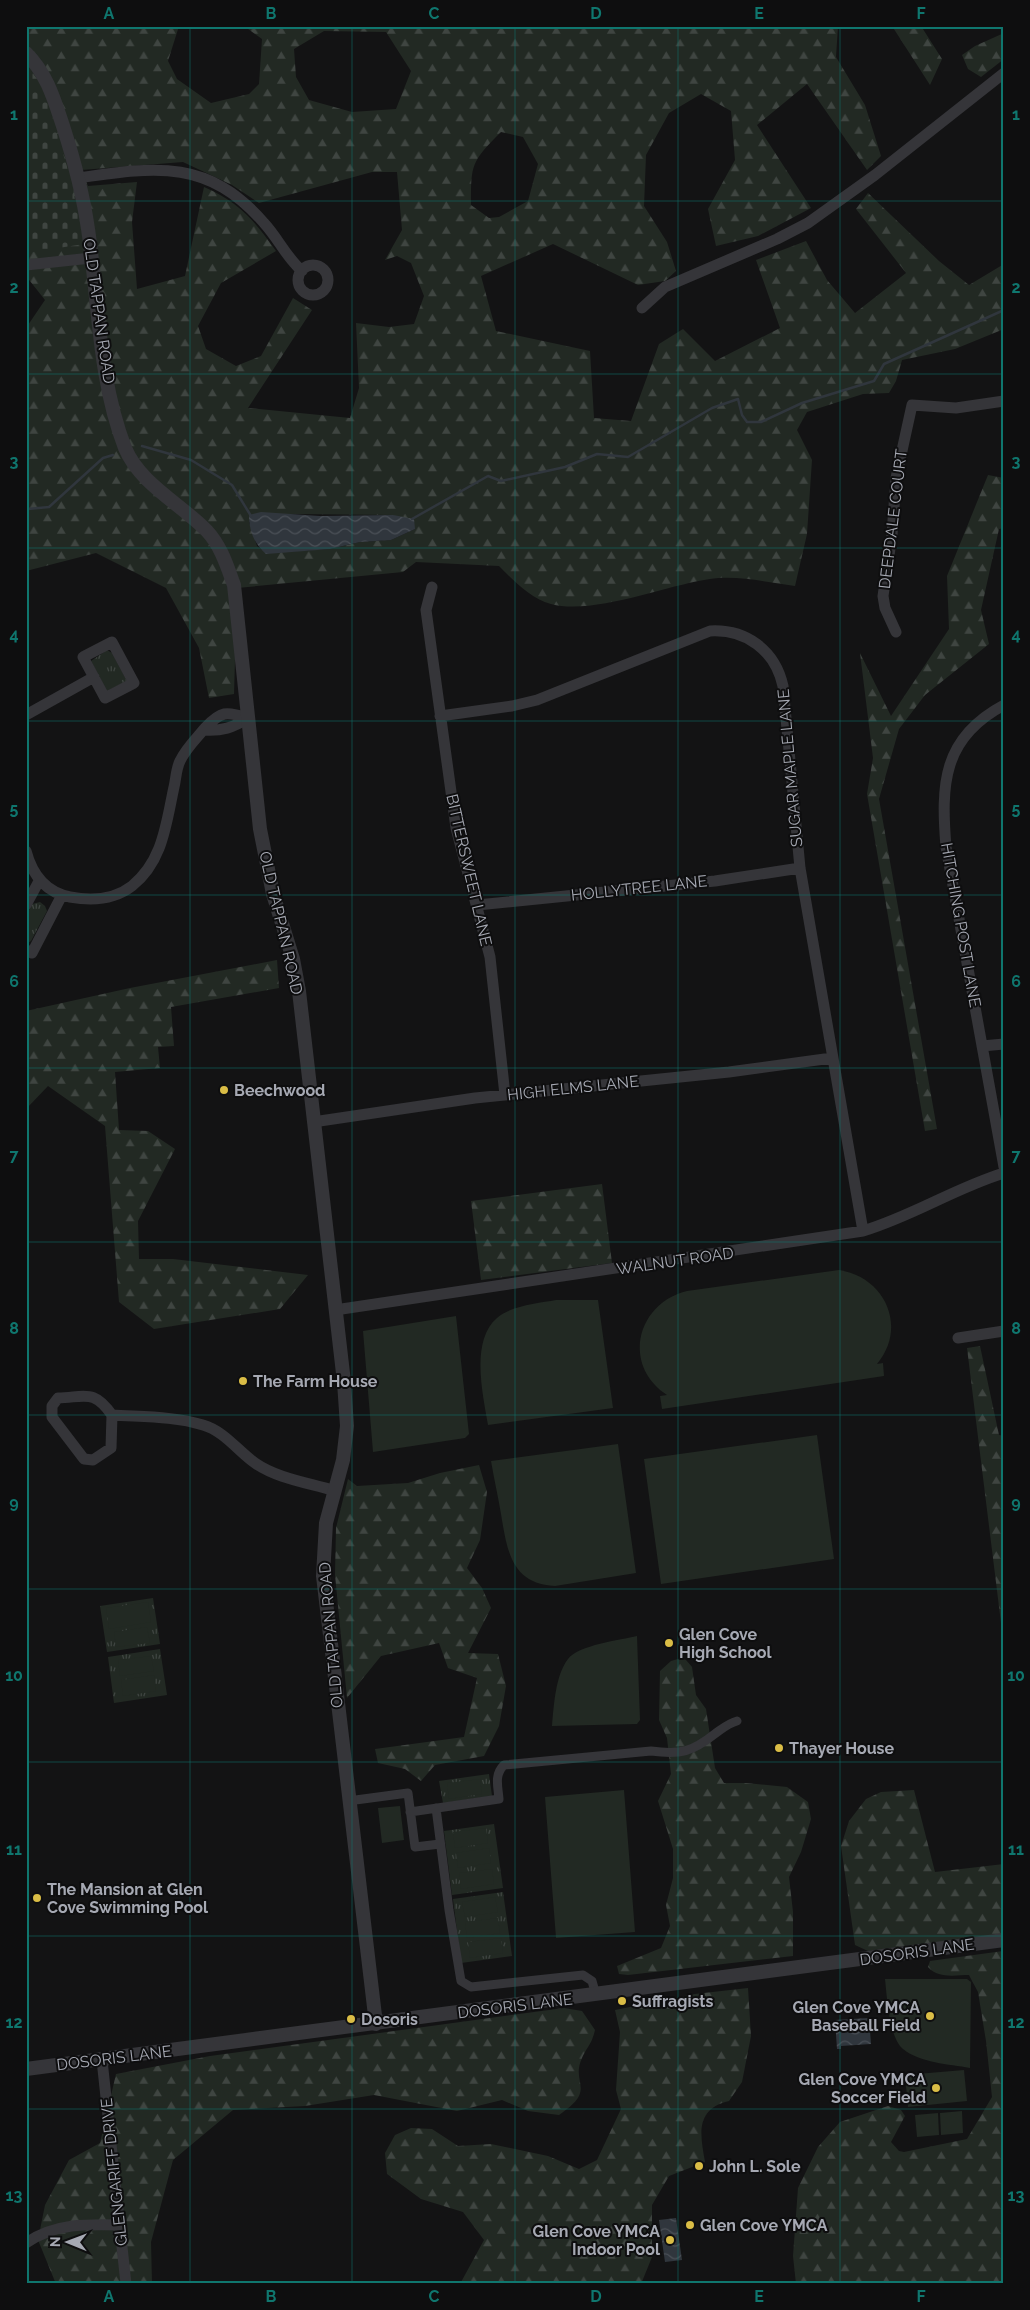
<svg xmlns="http://www.w3.org/2000/svg" width="1030" height="2310" viewBox="0 0 1030 2310" font-family="Raleway,sans-serif">
  <style>
    .grass { fill: url(#grass-tufts) }
    .forest { fill: url(#forest-firs); fill-rule: evenodd }
    .cemetery { fill: url(#cemetery-stones) }
    .pitch { fill: #222923 }
    .water { fill: url(#water-waves) }
    .lines { fill: none; stroke-linecap: round; stroke-linejoin: round }
    .stream { stroke: #30363d; stroke-width: 2.5 }
    .pedestrian { stroke: #353539; stroke-width: 9 }
    .minor { stroke: #353539; stroke-width: 11 }
    .tertiary { stroke: #353539; stroke-width: 14 }
    .grid { fill: none; stroke: #0f766e; stroke-width: 1; stroke-opacity: 0.55 }
    .poi-dot { fill: #dabd46; stroke: #0e0e0f; stroke-width: 2 }
    .labels { text-anchor: middle; dominant-baseline: central; stroke-width: 4; stroke-linejoin: round; paint-order: stroke }
    .street-label { font-size: 16px; fill: #a6a9b3; stroke: #0e0e0f }
    .poi-label { font-size: 16px; font-weight: bold; fill: #a6a9b3; stroke: #0e0e0f; text-anchor: start }
    .neatline { fill: none; stroke: #0f766e; stroke-width: 2 }
    .grid-label { font-size: 16px; text-anchor: middle; font-weight: bold; fill: #0f766e }
  </style>
  <defs>
    <pattern id="grass-tufts" width="24" height="20" patternUnits="userSpaceOnUse" patternTransform="scale(1.25)"><rect width="24" height="20" fill="#222923"/><path d="M3 7l-1-3M5 7V3M7 7l1-3M15 17l-1-3M17 17v-4M19 17l1-3" fill="none" stroke="#3f4541"/></pattern>
    <pattern id="forest-firs" width="22" height="20" patternUnits="userSpaceOnUse" patternTransform="scale(1.25)"><rect width="22" height="20" fill="#222923"/><path d="M5 1l3.5 6h-7zM16 11l3.5 6h-7z" fill="#3f4541"/></pattern>
    <pattern id="cemetery-stones" width="16" height="16" patternUnits="userSpaceOnUse" patternTransform="scale(1.25)"><rect width="16" height="16" fill="#222923"/><path d="M2 7V4a2 2 0 0 1 4 0v3zM10 15v-3a2 2 0 0 1 4 0v3z" fill="#3f4541"/></pattern>
    <pattern id="water-waves" width="16" height="10" patternUnits="userSpaceOnUse" patternTransform="scale(1.25)"><rect width="16" height="10" fill="#30363d"/><path d="M0 5q4-4 8 0t8 0" fill="none" stroke="#4b5057"/></pattern>
  </defs>
  <rect width="100%" height="100%" fill="#131314"/>
  <!-- grass -->
  <path class="grass" d="M107,650L112,653L127,681L107,691L91,661Z
    M40,902L45,906L47,911L31,941L26,944V916L32,904Z
    M153,1598L160,1644L107,1652L100,1606Z
    M160,1649L167,1695L114,1703L108,1657Z
    M489,1774L492,1796L443,1803L439,1781Z
    M494,1824L503,1888L452,1895L444,1831Z
    M503,1892L512,1956L461,1963L453,1899Z"/>
  <!-- forest -->
  <path class="forest" d="M26,26H179L168,61L177,79L211,103L249,94L259,84L262,39L244,26H838L836,57L865,105L881,156L867,170L807,84L757,125L811,208L758,236L716,246L708,209L735,160L731,111L701,94L669,113L646,155L644,206L667,242L676,271L665,281L638,285L553,244L481,276L496,331L590,351L594,418L631,421L659,344L683,329L715,361L780,328L756,260L806,241L827,280L855,313L906,273L856,209L868,193L939,261L969,285L1004,264V329L955,349L902,360L896,381L889,393L863,394L807,412L797,430L812,460L807,534L795,586C765,582 734,574 704,580C662,587 592,615 551,604C530,598 514,581 499,566L416,562L403,572L237,588L234,694L209,698L199,648L166,588L96,553L26,571V328L45,300L26,276ZM324,31L386,32L411,71L396,109L352,112L309,100L296,77L294,49ZM501,132L523,137L538,164L528,201L499,217L489,218L471,205C471,164 471,162 501,132ZM183,162L232,185L259,203L372,172H397L402,230L385,260L397,256L411,263L424,296L414,324L389,327L356,323L359,388L350,418L248,408L312,310L293,298L261,356L236,366L206,349L198,326L221,283L276,251C253,219 240,203 204,187L185,276L137,289L132,222L137,182L88,186L81,170ZM292,514L393,515L415,529L391,540L360,542L330,549L266,553L257,546L249,522Z
    M892,26H921L942,59L930,85Z
    M1004,33V59L981,77L968,69L962,55L975,46Z
    M988,475L1004,478V528L999,529L981,610L989,644L925,695L899,729L879,799L937,1129L925,1131L867,794L873,758L860,653L891,716L949,629L947,576Z
    M277,960L279,988L171,1007L174,1046L158,1047L160,1068L115,1072L119,1130L148,1131L175,1149L138,1221L139,1259H173L308,1275L280,1309L154,1329L119,1302L105,1126L48,1086L26,1109V1011L130,988Z
    M602,1184L612,1263L481,1280L471,1201Z
    M980,1346L999,1435L1004,1436V1647L967,1348Z
    M479,1465L487,1492L480,1540L467,1568L482,1588L491,1608L468,1653L498,1654L506,1686L499,1726L484,1756L435,1765L421,1781L405,1769L378,1763L375,1749L464,1737L477,1678L448,1668L439,1643L381,1656L347,1698L335,1575L336,1528L348,1479L357,1486L408,1483L440,1473Z
    M678,1659L686,1660L692,1667L696,1695L706,1709L715,1768L724,1783H746L787,1787L808,1802L811,1819L801,1852L789,1877L793,1912V1956L628,1975L619,1974L617,1966L661,1948L670,1926L666,1905L673,1878V1849L658,1801L671,1774L667,1738L659,1720L660,1671L671,1661Z
    M914,1790L935,1872L1004,1864V1934L868,1951L855,1945L841,1846L849,1821L866,1799L881,1792Z
    M1003,1951L1004,2284H796L793,2256L798,2188L818,2147L840,2122L888,2106L901,2110L905,2116L891,2142L899,2151L904,2152L967,2139L992,2097L986,2041L978,1992L969,1975C955,1975 939,1979 928,1967L930,1961Z
    M748,1988L751,2036L742,2082L729,2101C695,2109 700,2134 705,2162L669,2176L652,2205V2257L641,2284H460L484,2240L463,2212L421,2199L387,2174L385,2153L395,2135L411,2128L432,2129L458,2146L491,2144L548,2156L579,2169L597,2160L621,2109L616,2090L620,2032L615,2010L695,1994Z
    M564,2008L582,2011L595,2030C591,2046 588,2045 582,2058C570,2084 598,2089 559,2115L528,2111L502,2100L457,2111L374,2095L305,2106L233,2110L173,2160L151,2242L152,2284H56L38,2240L45,2205L69,2160L100,2143L116,2074L210,2056Z"/>
  <!-- cemetery -->
  <path class="cemetery" d="M26,64L43,87L71,180L84,244L26,253Z"/>
  <!-- pitch -->
  <path class="pitch" d="M839,1270C885,1277 908,1327 877,1364L883,1363L884,1376L662,1409L660,1396L667,1395C621,1365 637,1303 687,1291Z
    M556,1300H598L613,1408L488,1425C483,1395 470,1341 497,1318C510,1306 539,1303 556,1300Z
    M456,1316L469,1434L465,1438L373,1452L363,1331Z
    M817,1435L834,1559L661,1584L644,1459Z
    M618,1444L636,1573L555,1586C511,1584 507,1550 501,1514C498,1496 494,1479 491,1461Z
    M148,1602L151,1622L109,1629L106,1608Z
    M147,1627L150,1643L116,1647L114,1632Z
    M637,1636L640,1720L637,1724L552,1726C554,1706 555,1676 568,1659C578,1645 621,1640 637,1636Z
    M151,1656L154,1671L120,1676L118,1660Z
    M154,1675L156,1691L123,1696L121,1680Z
    M480,1779L482,1794L449,1799L447,1783Z
    M624,1790L635,1932L556,1938L545,1797Z
    M400,1806L404,1840L382,1843L378,1808Z
    M486,1828L488,1843L455,1848L453,1832Z
    M489,1848L491,1863L458,1868L456,1853Z
    M492,1869L494,1884L461,1889L459,1873Z
    M495,1897L498,1912L465,1917L462,1902Z
    M498,1918L500,1933L467,1938L465,1922Z
    M501,1938L503,1953L470,1958L468,1942Z
    M885,1979H967L971,1982L970,2068C949,2064 920,2063 903,2049C889,2038 887,1996 885,1979Z
    M964,2070L967,2101L908,2107L905,2075Z
    M962,2111L963,2133L941,2135L940,2113Z
    M938,2113L939,2135L917,2137L915,2115Z"/>
  <!-- water -->
  <path class="water" d="M261,512L320,516L393,515L414,519L415,529L391,540L360,542L330,549L266,554C254,544 249,530 249,515Z
    M869,2018L871,2044L841,2046V2049H837L835,2020Z
    M676,2218L682,2260L665,2262L659,2220Z"/>
  <g class="lines">
    <!-- stream -->
    <path class="stream" d="M142,446L191,460L232,485L251,516
      M26,507L28,509L49,507L103,458L113,455
      M412,519L488,476L501,481L565,467L597,454L628,457L712,408L738,399L742,415L747,422H761L802,403L874,381L884,364L1004,310"/>
    <!-- pedestrian -->
    <path class="pedestrian" d="M348,1801L408,1793L415,1847L440,1844
      M436,1808L449,1910L461,1981L471,1987L583,1975L592,1981L596,1995
      M410,1812L499,1799C498,1786 494,1775 504,1765L651,1751C681,1755 692,1752 716,1733C723,1728 729,1723 737,1721"/>
    <!-- minor -->
    <path class="minor" d="M78,178C155,167 208,158 264,223C278,238 286,257 302,271
      M26,265L91,258
      M298 280a15 15 0 1 1 30 0a15 15 0 1 1-30 0Z
      M642,308L665,287L777,239L808,223L875,175L1004,73
      M432,587L426,610L456,828L490,957L505,1095
      M896,632L885,608L883,596L892,535L896,478L912,405L956,408L1004,401
      M112,642L134,683L105,698L83,657Z
      M1004,705C942,738 941,785 946,847L1004,1167
      M26,715L94,677
      M440,716L512,706L537,700L710,631C746,629 775,650 783,686L800,868L863,1231
      M204,730C222,731 233,728 248,718
      M26,851C32,874 45,892 70,897C92,901 114,900 132,886C163,861 166,824 174,787C176,779 176,769 180,761C186,748 196,739 205,728C221,711 226,711 248,718
      M26,905L39,881
      M477,905L715,881L800,868
      M26,950L32,953L62,895
      M982,1046L1004,1044
      M313,1122L475,1098L729,1072L832,1058
      M335,1310L863,1231C913,1216 955,1188 1004,1173
      M958,1338L1004,1331
      M112,1415L111,1448L93,1460L84,1459L52,1417V1406L58,1398C86,1397 94,1389 112,1415C141,1417 174,1416 203,1425C224,1431 238,1451 255,1463C278,1479 310,1483 335,1491
      M102,2060L126,2284
      M26,2243C55,2223 87,2224 121,2225"/>
    <!-- tertiary -->
    <path class="tertiary" d="M26,53C47,74 54,99 63,126C74,160 83,194 88,229C99,302 98,378 125,448C140,484 181,504 207,531C221,546 227,566 234,585L260,829L273,894L293,959L299,991L344,1382L347,1426L343,1460L326,1523L323,1576L376,2024
      M26,2069L1004,1940"/>
  </g>
  <!-- grid -->
  <path class="grid" d="M190,26V2284M352,26V2284M515,26V2284M678,26V2284M840,26V2284M26,201H1004M26,374H1004M26,548H1004M26,721H1004M26,895H1004M26,1068H1004M26,1242H1004M26,1415H1004M26,1589H1004M26,1762H1004M26,1936H1004M26,2109H1004"/>
  <!-- markers -->
  <g class="poi-dot">
    <circle cx="224" cy="1090" r="5"/>
    <circle cx="243" cy="1381" r="5"/>
    <circle cx="669" cy="1643" r="5"/>
    <circle cx="779" cy="1748" r="5"/>
    <circle cx="37" cy="1898" r="5"/>
    <circle cx="622" cy="2001" r="5"/>
    <circle cx="930" cy="2016" r="5"/>
    <circle cx="351" cy="2019" r="5"/>
    <circle cx="936" cy="2088" r="5"/>
    <circle cx="699" cy="2166" r="5"/>
    <circle cx="690" cy="2225" r="5"/>
    <circle cx="670" cy="2240" r="5"/>
  </g>
  <g class="labels">
    <!-- street labels -->
    <g class="street-label">
      <text transform="translate(99 311) rotate(82)">OLD TAPPAN ROAD</text>
      <text transform="translate(893 519) rotate(-83)">DEEPDALE COURT</text>
      <text transform="translate(790 768) rotate(-95)">SUGAR MAPLE LANE</text>
      <text transform="translate(469 870) rotate(77)">BITTERSWEET LANE</text>
      <text transform="translate(639 888) rotate(-6)">HOLLYTREE LANE</text>
      <text transform="translate(281 923) rotate(77)">OLD TAPPAN ROAD</text>
      <text transform="translate(961 925) rotate(80)">HITCHING POST LANE</text>
      <text transform="translate(573 1088) rotate(-6)">HIGH ELMS LANE</text>
      <text transform="translate(675 1261) rotate(-8)">WALNUT ROAD</text>
      <text transform="translate(331 1635) rotate(-95)">OLD TAPPAN ROAD</text>
      <text transform="translate(917 1952) rotate(-8)">DOSORIS LANE</text>
      <text transform="translate(515 2006) rotate(-7)">DOSORIS LANE</text>
      <text transform="translate(114 2058) rotate(-7)">DOSORIS LANE</text>
      <text transform="translate(114 2172) rotate(-96)">GLENGARIFF DRIVE</text>
    </g>
    <!-- poi labels -->
    <g class="poi-label">
      <text x="234" y="1090">Beechwood</text>
      <text x="253" y="1381">The Farm House</text>
      <text x="679" y="1634">Glen Cove<tspan x="679" dy="18">High School</tspan></text>
      <text x="789" y="1748">Thayer House</text>
      <text x="47" y="1889">The Mansion at Glen<tspan x="47" dy="18">Cove Swimming Pool</tspan></text>
      <text x="632" y="2001">Suffragists</text>
      <text x="920" y="2007" text-anchor="end">Glen Cove YMCA<tspan x="920" dy="18">Baseball Field</tspan></text>
      <text x="361" y="2019">Dosoris</text>
      <text x="926" y="2079" text-anchor="end">Glen Cove YMCA<tspan x="926" dy="18">Soccer Field</tspan></text>
      <text x="709" y="2166">John L. Sole</text>
      <text x="700" y="2225">Glen Cove YMCA</text>
      <text x="660" y="2231" text-anchor="end">Glen Cove YMCA<tspan x="660" dy="18">Indoor Pool</tspan></text>
    </g>
  </g>
  <!-- border -->
  <rect width="1030" height="2310" fill="none" stroke="#0e0e0f" stroke-width="55"/>
  <!-- north arrow -->
  <g transform="translate(68 2242) rotate(271)" stroke="#0e0e0f" stroke-width="4" paint-order="stroke">
  <path d="M0-4L9 19L0 12L-9 19Z" fill="#a6a9b3"/>
  <text y="-8" font-size="14" font-weight="bold" text-anchor="middle" fill="#a6a9b3">N</text>
  </g>
  <rect x="28" y="28" width="974" height="2254" class="neatline"/>
  <g class="grid-label">
    <text x="109" y="19">A</text>
    <text x="271" y="19">B</text>
    <text x="434" y="19">C</text>
    <text x="596" y="19">D</text>
    <text x="759" y="19">E</text>
    <text x="921" y="19">F</text>
    <text x="14" y="120">1</text>
    <text x="1016" y="120">1</text>
    <text x="14" y="293">2</text>
    <text x="1016" y="293">2</text>
    <text x="14" y="467">3</text>
    <text x="1016" y="467">3</text>
    <text x="14" y="640">4</text>
    <text x="1016" y="640">4</text>
    <text x="14" y="814">5</text>
    <text x="1016" y="814">5</text>
    <text x="14" y="987">6</text>
    <text x="1016" y="987">6</text>
    <text x="14" y="1161">7</text>
    <text x="1016" y="1161">7</text>
    <text x="14" y="1334">8</text>
    <text x="1016" y="1334">8</text>
    <text x="14" y="1508">9</text>
    <text x="1016" y="1508">9</text>
    <text x="14" y="1681">10</text>
    <text x="1016" y="1681">10</text>
    <text x="14" y="1855">11</text>
    <text x="1016" y="1855">11</text>
    <text x="14" y="2028">12</text>
    <text x="1016" y="2028">12</text>
    <text x="14" y="2201">13</text>
    <text x="1016" y="2201">13</text>
    <text x="109" y="2302">A</text>
    <text x="271" y="2302">B</text>
    <text x="434" y="2302">C</text>
    <text x="596" y="2302">D</text>
    <text x="759" y="2302">E</text>
    <text x="921" y="2302">F</text>
  </g>
</svg>
